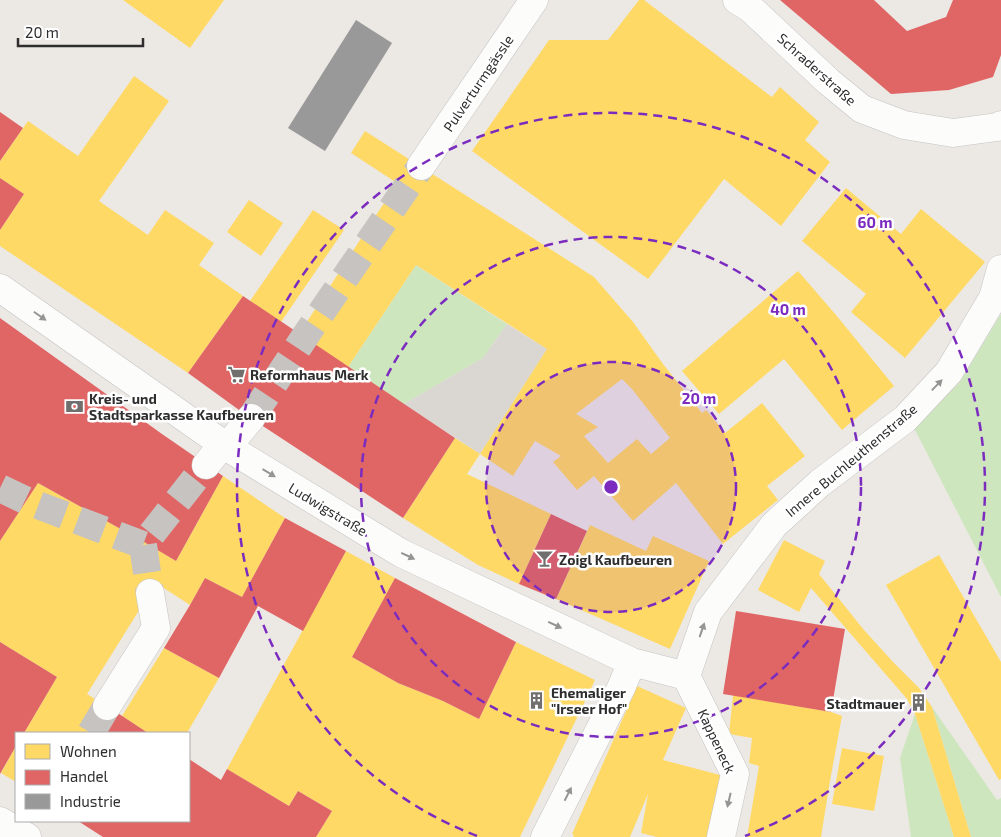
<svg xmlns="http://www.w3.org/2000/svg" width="1001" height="837" viewBox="0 0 1001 837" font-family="'Exo 2',sans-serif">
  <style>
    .green { fill: #cee6be }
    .plaza { fill: #dad6d2 }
    .homes { fill: #ffd966; fill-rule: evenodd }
    .shops { fill: #e06666 }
    .industry { fill: #999 }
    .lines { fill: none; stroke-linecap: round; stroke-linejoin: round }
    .street-tunnel { stroke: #c6c3c0; stroke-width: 28; stroke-dasharray: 28 14; stroke-linecap: butt }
    .street-casing { stroke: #c5c4c5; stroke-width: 29 }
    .street { stroke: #fcfcfb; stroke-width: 28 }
    .oneway { fill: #959594 }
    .ring { fill: none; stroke: #7b2cbf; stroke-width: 2.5; stroke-dasharray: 9 6 }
    .labels { text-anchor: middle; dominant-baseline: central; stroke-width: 5; stroke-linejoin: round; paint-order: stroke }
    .street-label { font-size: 14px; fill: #2e2e2e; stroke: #fff }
    .poi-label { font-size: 14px; font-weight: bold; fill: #2e2e2e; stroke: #fff; text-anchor: start }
    .centre { fill: #7b2cbf; stroke: #fff; stroke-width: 2.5 }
    .ring-label { font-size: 15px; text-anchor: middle; font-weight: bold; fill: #7b2cbf; stroke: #fff; stroke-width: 5; stroke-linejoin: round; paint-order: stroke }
  </style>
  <rect width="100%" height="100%" fill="#ece8e4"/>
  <!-- green -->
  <path class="green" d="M416,265L507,324L483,358L404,404L348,367Z
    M1001,314V597L913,426L959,383Z
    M932,707L997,800L1001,798V837H971Z
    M915,714L954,837H911L900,758Z"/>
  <!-- plaza -->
  <path class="plaza" d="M507,324L547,349L480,454L404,404L483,358Z"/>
  <!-- homes -->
  <path class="homes" d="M123,0H224L190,48Z
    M639,0H644L772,97L780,87L819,122L805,140L830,162L781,226L724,179L648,279L472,151L549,40H608Z
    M134,76L169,101L99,201L148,235L165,210L214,243L199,265L243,296L188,373L0,246V230L24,194L0,178V161L28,121L78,156Z
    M365,131L594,277L633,322L663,364L702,413L706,410L725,433L762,403L805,456L767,486L778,500L723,544L676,483L633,521L594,476L577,490L553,462L561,456L535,441L513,476L480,454L547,349L416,265L348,367L299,334L397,183L351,153ZM622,379L632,389L670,438L651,454L637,439L608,463L584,436L598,427L576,414Z
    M846,188L901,234L921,209L985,262L905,358L851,312L866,294L802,241Z
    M249,200L283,223L261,256L227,232Z
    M313,210L344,230L281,322L250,301Z
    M798,271L836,315L894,386L842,430L784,359L719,414L682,371Z
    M455,438L480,454L467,474L551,514L519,584L478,565L403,518Z
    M223,476L285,518L242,597L205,578L190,605L156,583L87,694L105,705L88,733H24L57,677L0,642V541L38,483L144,542L176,561Z
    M590,525L646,551L653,536L709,561L670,649L556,599Z
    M784,540L825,561L819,574L864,630L893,662L919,688L932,707L971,837H954L915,714L907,699L811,588L799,612L758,590Z
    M346,551L395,578L352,657L398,683L443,701L479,719L516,642L595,680L520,837H316L332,811L298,791L289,806L227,769Z
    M939,555L1001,662V779L999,780L886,585Z
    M164,648L219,678L187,733H148L122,716Z
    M637,686L686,708L663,760L724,776L707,837H657L641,833L648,794L630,837H573L574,835L572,834Z
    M733,695L831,712L842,716L830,781L821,837H747L759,766L749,763L752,738L729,734Z
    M16,746V782L1,773Z
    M842,748L884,756L874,811L832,804Z"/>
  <!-- shops -->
  <path class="shops" d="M780,0H874L907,31L946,17L953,0H1001V55L993,77L949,90L891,94Z
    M0,112L23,128L0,161Z
    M0,178L24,194L0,230Z
    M243,296L455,438L403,518L246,415L188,373Z
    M0,318L162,434L223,476L176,561L144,542L38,483L0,541Z
    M551,514L587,531L556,599L519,584Z
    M285,518L346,551L303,631L258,606L219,678L164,648L190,605L205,578L242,597Z
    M395,578L516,642L479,719L443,701L398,683L352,657Z
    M736,611L845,629L831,712L723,694Z
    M0,642L57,677L24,733H16V746L0,774Z
    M105,705L107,706L148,733H88Z
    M189,759L221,780L227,769L289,806L298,791L332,811L316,837H103L78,821H189Z"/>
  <!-- industry -->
  <path class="industry" d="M356,20L392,43L325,151L288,128Z"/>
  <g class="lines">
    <!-- street-tunnel -->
    <path class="street-tunnel" d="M251,418L304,338L421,166
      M0,488L27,501L143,545L206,465
      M143,545L150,593
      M91,733L107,706"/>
    <defs>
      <path id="street" d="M737,0L750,8L829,82L862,109L904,125L953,133L997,127L1001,125
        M421,166L534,0
        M0,288L227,447L401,553L632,662L686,676
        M227,447L251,418
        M206,465L223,444
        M686,676L708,612L774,525L820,483L905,419L949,372L993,298L1001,269
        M686,676L735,774L721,837
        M107,706L156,628L150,593
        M0,821L27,837
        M545,837L621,688L632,662"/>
    </defs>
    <!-- street casing -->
    <use href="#street" class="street-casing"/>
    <!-- street -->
    <use href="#street" class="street"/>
  </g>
  <!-- one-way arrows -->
  <defs><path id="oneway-solid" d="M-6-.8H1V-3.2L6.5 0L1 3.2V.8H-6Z" transform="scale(1.25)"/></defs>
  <g class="oneway">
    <use href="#oneway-solid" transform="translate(40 316) rotate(35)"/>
    <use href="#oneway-solid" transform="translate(937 385) rotate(-46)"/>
    <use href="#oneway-solid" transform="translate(269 473) rotate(31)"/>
    <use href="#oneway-solid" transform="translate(408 556) rotate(25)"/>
    <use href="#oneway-solid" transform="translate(555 625) rotate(25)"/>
    <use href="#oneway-solid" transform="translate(702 630) rotate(-71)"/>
    <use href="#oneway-solid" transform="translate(568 794) rotate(-63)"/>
    <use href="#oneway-solid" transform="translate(729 800) rotate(103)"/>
  </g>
  <!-- distance rings -->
  <circle cx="611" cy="487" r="125" fill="#7b2cbf" fill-opacity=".12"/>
  <g class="ring">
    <circle cx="611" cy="487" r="125"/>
    <circle cx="611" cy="487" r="250"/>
    <path d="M477 836A374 374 0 1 1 745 836"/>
  </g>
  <!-- icons -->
  <defs>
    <symbol id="supermarket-bare" viewBox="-9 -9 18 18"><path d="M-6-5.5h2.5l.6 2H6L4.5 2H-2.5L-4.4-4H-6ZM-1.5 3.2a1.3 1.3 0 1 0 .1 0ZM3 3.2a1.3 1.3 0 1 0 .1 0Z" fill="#706f6e" stroke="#fff" stroke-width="2.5" paint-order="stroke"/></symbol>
    <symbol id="bank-bare" viewBox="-9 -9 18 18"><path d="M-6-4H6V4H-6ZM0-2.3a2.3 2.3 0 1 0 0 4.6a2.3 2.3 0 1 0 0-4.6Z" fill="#706f6e" stroke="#fff" stroke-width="2.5" paint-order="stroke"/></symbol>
    <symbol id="bar-bare" viewBox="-9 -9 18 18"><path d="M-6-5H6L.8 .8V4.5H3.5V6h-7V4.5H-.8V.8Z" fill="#706f6e" stroke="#fff" stroke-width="2.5" paint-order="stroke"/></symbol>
    <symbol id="building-bare" viewBox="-9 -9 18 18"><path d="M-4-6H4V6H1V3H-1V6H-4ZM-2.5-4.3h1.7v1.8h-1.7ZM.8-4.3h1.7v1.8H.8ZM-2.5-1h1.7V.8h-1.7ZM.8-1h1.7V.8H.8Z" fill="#706f6e" stroke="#fff" stroke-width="2.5" paint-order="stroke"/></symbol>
  </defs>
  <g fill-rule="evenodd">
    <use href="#supermarket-bare" x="224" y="362" width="25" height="25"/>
    <use href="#bank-bare" x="62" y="394" width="25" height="25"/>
    <use href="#bar-bare" x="532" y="546" width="25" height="25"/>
    <use href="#building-bare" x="524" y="688" width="25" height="25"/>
    <use href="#building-bare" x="906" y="690" width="25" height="25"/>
  </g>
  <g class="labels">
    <!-- street labels -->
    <g class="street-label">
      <text transform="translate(817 69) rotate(42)">Schraderstraße</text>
      <text transform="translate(478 83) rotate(-56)">Pulverturmgässle</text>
      <text transform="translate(851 460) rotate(-40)">Innere Buchleuthenstraße</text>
      <text transform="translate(328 509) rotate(31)">Ludwigstraße</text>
      <text transform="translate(717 741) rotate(65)">Kappeneck</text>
    </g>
    <!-- poi labels -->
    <g class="poi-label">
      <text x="250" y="374">Reformhaus Merk</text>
      <text x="89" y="398">Kreis- und<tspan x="89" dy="16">Stadtsparkasse Kaufbeuren</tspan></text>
      <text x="559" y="559">Zoigl Kaufbeuren</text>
      <text x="551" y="692">Ehemaliger<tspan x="551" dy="16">"Irseer Hof"</tspan></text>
      <text x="905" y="703" text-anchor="end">Stadtmauer</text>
    </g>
  </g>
  <circle cx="611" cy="487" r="8" class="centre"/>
  <g class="ring-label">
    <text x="875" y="228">60 m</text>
    <text x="788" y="315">40 m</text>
    <text x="699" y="404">20 m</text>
  </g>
  <!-- legend -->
  <rect x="15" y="732" width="175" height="90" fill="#ffffff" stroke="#ababab"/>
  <rect x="25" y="744" width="25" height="15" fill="#ffd966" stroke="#ababab"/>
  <text x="60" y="757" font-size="15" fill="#2e2e2e">Wohnen</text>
  <rect x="25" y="770" width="25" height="15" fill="#e06666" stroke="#ababab"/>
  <text x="60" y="782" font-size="15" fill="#2e2e2e">Handel</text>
  <rect x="25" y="794" width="25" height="15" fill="#999999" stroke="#ababab"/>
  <text x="60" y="807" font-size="15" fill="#2e2e2e">Industrie</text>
  <!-- scale -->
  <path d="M18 38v8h125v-8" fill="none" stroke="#2e2e2e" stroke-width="2.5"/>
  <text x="25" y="38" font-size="15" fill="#2e2e2e" stroke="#ffffff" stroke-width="4" paint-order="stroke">20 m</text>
</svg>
